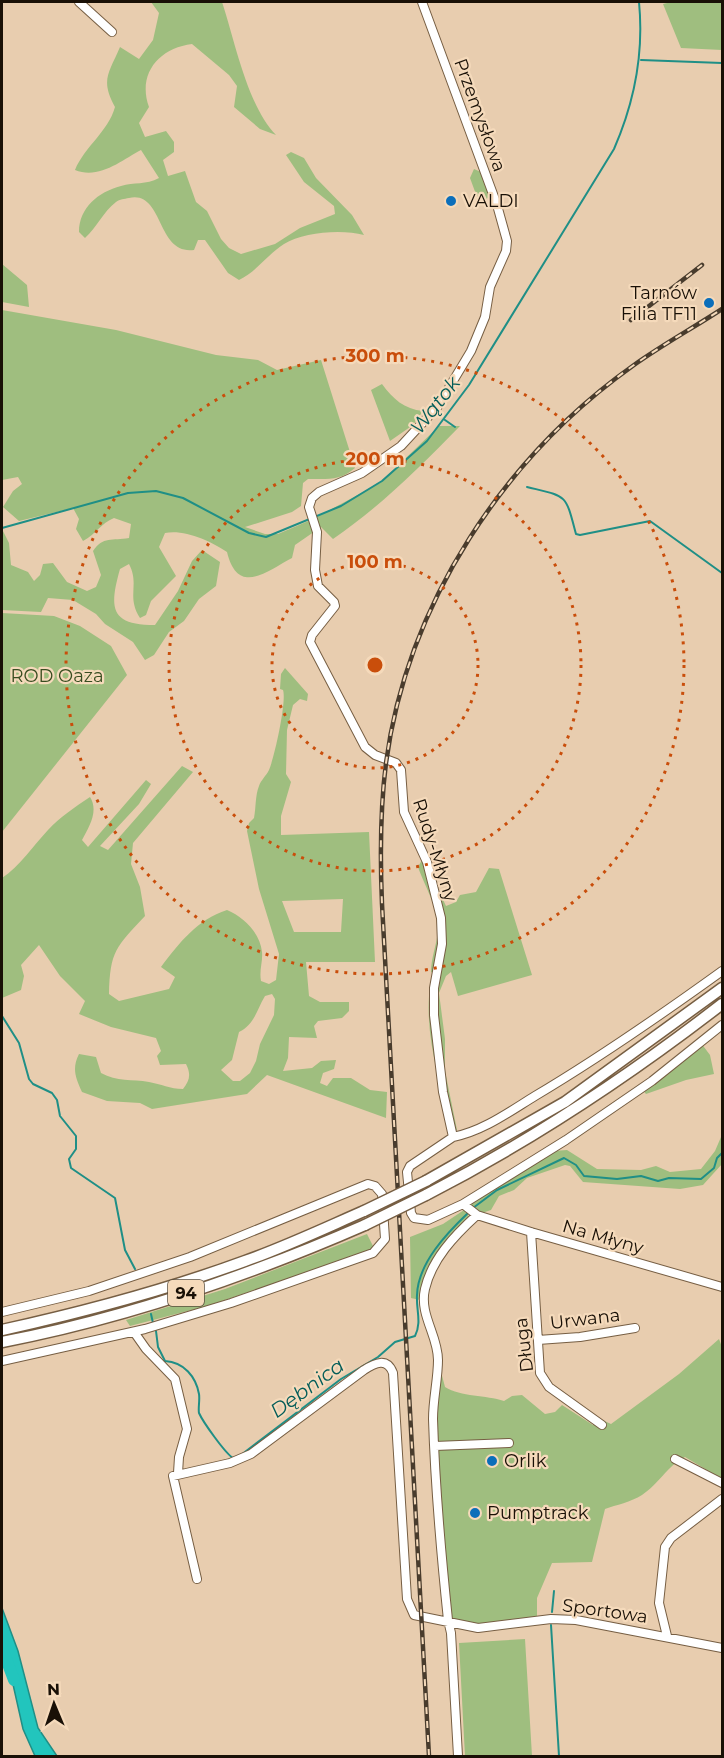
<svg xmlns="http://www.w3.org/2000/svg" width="724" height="1758" viewBox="0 0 724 1758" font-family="Montserrat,sans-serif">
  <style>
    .green { fill: #9fbe7f; fill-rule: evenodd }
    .water { fill: #22c5bd; stroke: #1f8f86; stroke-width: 1.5 }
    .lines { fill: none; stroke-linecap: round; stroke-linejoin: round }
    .stream { stroke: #1f8f86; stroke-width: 2 }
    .river { stroke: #22c5bd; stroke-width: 12 }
    .minor-casing { stroke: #765e43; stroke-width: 10 }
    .major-casing { stroke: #765e43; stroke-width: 13 }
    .minor { stroke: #fff; stroke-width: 8 }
    .major { stroke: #fff; stroke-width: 10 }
    .rail-casing { stroke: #493c2d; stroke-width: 4.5 }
    .rail { stroke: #f5dabb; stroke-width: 2; stroke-dasharray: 7; stroke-linecap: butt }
    .major-bridge-casing { stroke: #765e43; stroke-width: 13; stroke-linecap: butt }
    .major-bridge { stroke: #fff; stroke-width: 10 }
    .ring { fill: none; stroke: #c94e0b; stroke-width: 3; stroke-dasharray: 3 6 }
    .poi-dot { fill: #0b6eba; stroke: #f5dabb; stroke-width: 2 }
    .labels { text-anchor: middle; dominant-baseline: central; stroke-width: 4.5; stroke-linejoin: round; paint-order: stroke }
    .shield { fill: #f5dabb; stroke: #5b4d3c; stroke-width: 1.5 }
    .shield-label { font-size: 16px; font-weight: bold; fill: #191006 }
    .street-label { font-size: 18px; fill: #191006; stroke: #f5dabb }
    .poi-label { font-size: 18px; fill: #191006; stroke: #f5dabb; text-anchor: start }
    .park-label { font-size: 18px; fill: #384d20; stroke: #f5dabb }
    .water-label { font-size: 20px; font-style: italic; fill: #045d59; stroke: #f5dabb }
    .centre { fill: #c94e0b; stroke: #f5dabb; stroke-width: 3 }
    .ring-label { font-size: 18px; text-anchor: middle; font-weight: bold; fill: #c94e0b; stroke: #f5dabb; stroke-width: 4.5; stroke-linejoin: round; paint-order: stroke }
  </style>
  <rect width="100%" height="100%" fill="#e8cdaf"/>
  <!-- green -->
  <path class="green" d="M151,2H222C235,41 247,105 276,135L260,129L234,107L237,86L229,75L192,44C159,48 137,74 149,107L139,123L145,137L166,131L174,142V152L163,160L168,176L185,171L196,202L207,211L221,239L229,248L241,254L275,244L300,228L335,214L334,206L304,182L286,155L291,152L304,158L316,178L352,215L364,235C342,229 303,232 284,244C267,255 256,272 239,280L228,273L205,240H198L194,250C156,255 164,190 129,198C124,199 120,199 116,202C103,212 97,227 85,238L79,232C79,208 98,192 121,186C134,182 146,185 159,178L141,150C122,160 99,180 75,170C85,146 108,132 115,107C100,80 109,73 120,47L139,59L153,40L159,13Z
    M671,2H722V50L681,48L663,4Z
    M474,169L481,172L490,195L486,200L477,197L470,178Z
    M2,264L27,285L29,307L2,302Z
    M2,310L116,330L216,355L258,360L277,370L321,360L355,468C340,481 327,479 308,479L303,483L301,506L292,512L245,527L265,534H278L313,519L380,483L439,426H460C420,467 381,506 333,539L321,527L295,545L292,558C267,571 238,597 227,552C211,541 184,529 165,533L159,547L176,576L151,601L146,615L140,618C126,596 140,585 129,564L120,569C109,608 110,625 155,625L178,591L192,561L202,550L220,562L216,586L199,599L184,621L169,632L154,655L145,660L133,642L105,624L96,614L73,600L48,598L41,612L2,610V529L9,543L11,565L28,572L34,581L40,575L43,564L53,563L67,582L87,591L96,587L101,575L93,551C103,536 112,541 129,538L131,524L114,518C101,523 96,534 83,541L76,529L79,519L73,508L19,521L3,507L13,491L22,484L18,477L2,480Z
    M382,384C393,399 404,409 423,411L413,425L390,441L371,390Z
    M2,613L54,616L80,626L111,646L127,675L2,832Z
    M285,668L308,694L307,701L300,699L293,705L287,730L286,774L291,782L281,816V835L369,832L375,962H306L309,996L320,1002H349V1011L342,1018L318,1021L314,1026L317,1038L289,1037L288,1058L283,1071L312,1068L321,1061L336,1060L334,1069L323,1073L320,1083L327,1086L333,1078H351L370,1090L387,1092L386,1118L267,1075L247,1094L152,1109L140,1103L107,1101L82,1092C75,1077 72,1068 79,1054L96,1057L101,1073C117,1082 132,1079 149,1082C161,1084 170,1089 183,1089C190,1080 191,1074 186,1064L160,1065L157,1056L161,1051L156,1038L111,1027L79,1014L85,1001L60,976L39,945L21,965L24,976L21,990L2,998V878C20,866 33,846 48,830C60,817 75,807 90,797C99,811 89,827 82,840L88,847L146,780L151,784L139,804L100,846L108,850L182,766L193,772L133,843L131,864L140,887L145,916C116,947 110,951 109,994L119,1001L169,989L175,977L161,967C180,942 197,920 227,910C244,917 260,933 262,952C263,962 259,970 261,981L269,984L276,980L279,954L259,889L247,831L249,823L254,818C256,808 255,796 259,786C261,780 266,776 269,770C274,759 287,701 283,690L280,689L281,674ZM343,899L341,932H294L282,901ZM272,994L275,999L274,1015L260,1044L256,1061L250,1073L240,1081H233L221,1070L232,1060L239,1032C255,1024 256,1011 265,996Z
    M423,858L446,906L456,902L460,895L476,892L489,868L499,869L532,975L458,996L451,972L446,976L439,993L445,1039V1071L457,1130H452C441,1086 426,1042 429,996L433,992L436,975L431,972C431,958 437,944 438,930C439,909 425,887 418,867Z
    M701,1043L710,1055L714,1074L686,1080L646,1094L642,1089Z
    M721,1137L722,1164L703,1185L680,1189L583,1182L570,1166L565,1165L527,1178L514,1190L499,1196L491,1210L482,1213L471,1205L472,1200L554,1151L567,1150L597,1169L641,1170L656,1166L670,1172L701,1169L715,1151Z
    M464,1210L470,1218L456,1232L420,1300L411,1298L410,1237L443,1224Z
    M367,1234L374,1248L370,1251L207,1306L130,1326L126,1320L225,1289Z
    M719,1339L722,1347V1479L685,1457C666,1467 659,1484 642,1495C631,1502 616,1505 605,1509L592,1562L552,1563L537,1598V1618L473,1625L452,1618L450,1614L437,1451L439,1450L435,1410L439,1364L445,1387C461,1397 486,1395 504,1401L512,1396L522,1395L545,1414L555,1412L562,1405L593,1425L598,1418L611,1424L679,1374Z
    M525,1639L532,1756H465L459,1643Z"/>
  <!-- water -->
  <path class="water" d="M2,1608L18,1651L38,1728L57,1756H35L23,1729L10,1671L2,1647Z"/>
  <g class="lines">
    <!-- stream -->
    <path class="stream" d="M641,60L722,63
      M445,420L455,427
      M527,487C568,497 565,493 576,534L580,535L650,521L722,573
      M2,528L128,493L156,491L183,498L249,533L266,537L341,506L382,481L427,441L469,385L614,149C635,101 644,53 639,2
      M2,1016L19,1043L29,1079L33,1084L52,1093L57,1100L60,1116L76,1136V1149L69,1159L71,1168L115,1198L125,1250L135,1269
      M473,1208L497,1190L564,1158L576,1165L584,1176L617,1179L641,1176L658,1181L669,1178L701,1179L714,1168L717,1158L722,1153
      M151,1314L153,1323
      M156,1331L158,1347L165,1361C184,1362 196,1377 199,1394C200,1400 198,1408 199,1413C203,1422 225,1453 233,1458
      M241,1455L341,1379L378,1357L395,1342L415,1336C422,1322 416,1310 417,1295C418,1263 447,1233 468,1213
      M552,1612L554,1591
      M551,1625L559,1756"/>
    <!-- river -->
    <path class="river" d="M2,1648L14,1680"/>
    <defs>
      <path id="minor" d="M79,2L112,32
        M422,2L497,205L507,241L506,251L490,287L485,317L471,351L438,406L401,446L362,473L319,492L312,498L309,507L317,532L315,570L318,586L334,602L335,606L312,635L310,642L365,747L375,755L396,763L401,770L404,812L427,862L441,918L442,944L434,988V1015L443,1092L453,1137L410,1166L407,1172L411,1213L414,1218L428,1220L463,1204L477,1215L531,1232L722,1287
        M453,1137C483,1131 509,1112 535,1096C599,1058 661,1015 722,971
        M463,1204L566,1140L652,1081L722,1025
        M531,1232L540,1373L549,1387L602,1425
        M2,1312L89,1291L190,1257L368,1184L375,1186L382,1194L385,1239L373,1253L231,1303L145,1329L2,1361
        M134,1332L146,1349L175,1379L187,1429L179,1457L178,1473
        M538,1340L580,1337L635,1328
        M435,1446L509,1443
        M675,1459L722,1483
        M197,1579L173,1476L230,1463L251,1454L364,1370C375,1363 387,1357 393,1373L407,1599L414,1615L478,1628L551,1619L576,1620L722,1648
        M667,1636L659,1603L665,1547L671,1538L722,1499
        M458,1756L451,1633L448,1620C441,1553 435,1486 433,1419C433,1399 438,1379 438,1360C438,1335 419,1315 425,1289C432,1259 454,1236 477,1215"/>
      <path id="major" d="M426,1181L565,1102L722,988
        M426,1195C531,1141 629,1076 722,1004
        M2,1330C84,1312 166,1290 245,1261C285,1247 325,1228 364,1211
        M2,1342C127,1318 248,1276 365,1225"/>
    </defs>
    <!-- minor casing -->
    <use href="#minor" class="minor-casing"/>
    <!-- major casing -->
    <use href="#major" class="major-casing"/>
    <!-- minor -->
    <use href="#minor" class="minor"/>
    <!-- major -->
    <use href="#major" class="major"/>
    <defs>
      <path id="rail" d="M631,320L702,265
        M429,1756L382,904C380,857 380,810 386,763C407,604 504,457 634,365C662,345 693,328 722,309"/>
    </defs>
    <!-- rail casing -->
    <use href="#rail" class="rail-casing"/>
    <!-- rail -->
    <use href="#rail" class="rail"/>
    <defs>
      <path id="major-bridge" d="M364,1211L426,1181
        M365,1225L426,1195"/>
    </defs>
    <!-- major-bridge casing -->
    <use href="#major-bridge" class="major-bridge-casing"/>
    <!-- major-bridge -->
    <use href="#major-bridge" class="major-bridge"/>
  </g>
  <!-- distance rings -->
  <g class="ring">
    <circle cx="375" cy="665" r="103"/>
    <circle cx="375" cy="665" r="206"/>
    <circle cx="375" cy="665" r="309"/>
  </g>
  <!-- markers -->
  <g class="poi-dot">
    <circle cx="451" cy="201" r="6"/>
    <circle cx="709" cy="303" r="6"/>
    <circle cx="492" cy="1461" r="6"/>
    <circle cx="475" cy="1513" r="6"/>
  </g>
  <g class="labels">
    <!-- shield labels -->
    <rect class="shield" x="168" y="1280" width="36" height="26" rx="4.5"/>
    <g class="shield-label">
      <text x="186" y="1293">94</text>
    </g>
    <!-- street labels -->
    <g class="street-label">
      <text transform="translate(480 115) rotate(70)">Przemysłowa</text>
      <text transform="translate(435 850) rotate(72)">Rudy-Młyny</text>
      <text transform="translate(603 1237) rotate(16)">Na Młyny</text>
      <text transform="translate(585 1319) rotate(-7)">Urwana</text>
      <text transform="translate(524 1345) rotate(-97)">Długa</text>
      <text transform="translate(605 1611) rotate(8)">Sportowa</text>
    </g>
    <!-- poi labels -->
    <g class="poi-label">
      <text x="463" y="201">VALDI</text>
      <text x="697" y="293" text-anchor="end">Tarnów<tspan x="697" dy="21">Filia TF11</tspan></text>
      <text x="504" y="1461">Orlik</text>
      <text x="487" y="1513">Pumptrack</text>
    </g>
    <!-- park labels -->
    <g class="park-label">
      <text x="57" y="676">ROD Oaza</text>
    </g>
    <!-- water labels -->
    <g class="water-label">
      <text transform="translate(435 405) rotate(-52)">Wątok</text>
      <text transform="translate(307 1388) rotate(-36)">Dębnica</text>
    </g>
  </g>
  <circle cx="375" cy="665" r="9" class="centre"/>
  <g class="ring-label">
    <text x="375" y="362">300 m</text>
    <text x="375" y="465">200 m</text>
    <text x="375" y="568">100 m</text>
  </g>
  <!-- border -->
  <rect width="724" height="1758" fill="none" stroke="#191006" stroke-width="6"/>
  <!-- north arrow -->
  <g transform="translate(54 1704) rotate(358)" stroke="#f5dabb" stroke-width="4.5" paint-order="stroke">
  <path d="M0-4.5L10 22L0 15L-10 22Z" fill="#191006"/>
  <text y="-9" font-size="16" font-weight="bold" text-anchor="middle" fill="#191006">N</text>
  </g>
</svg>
